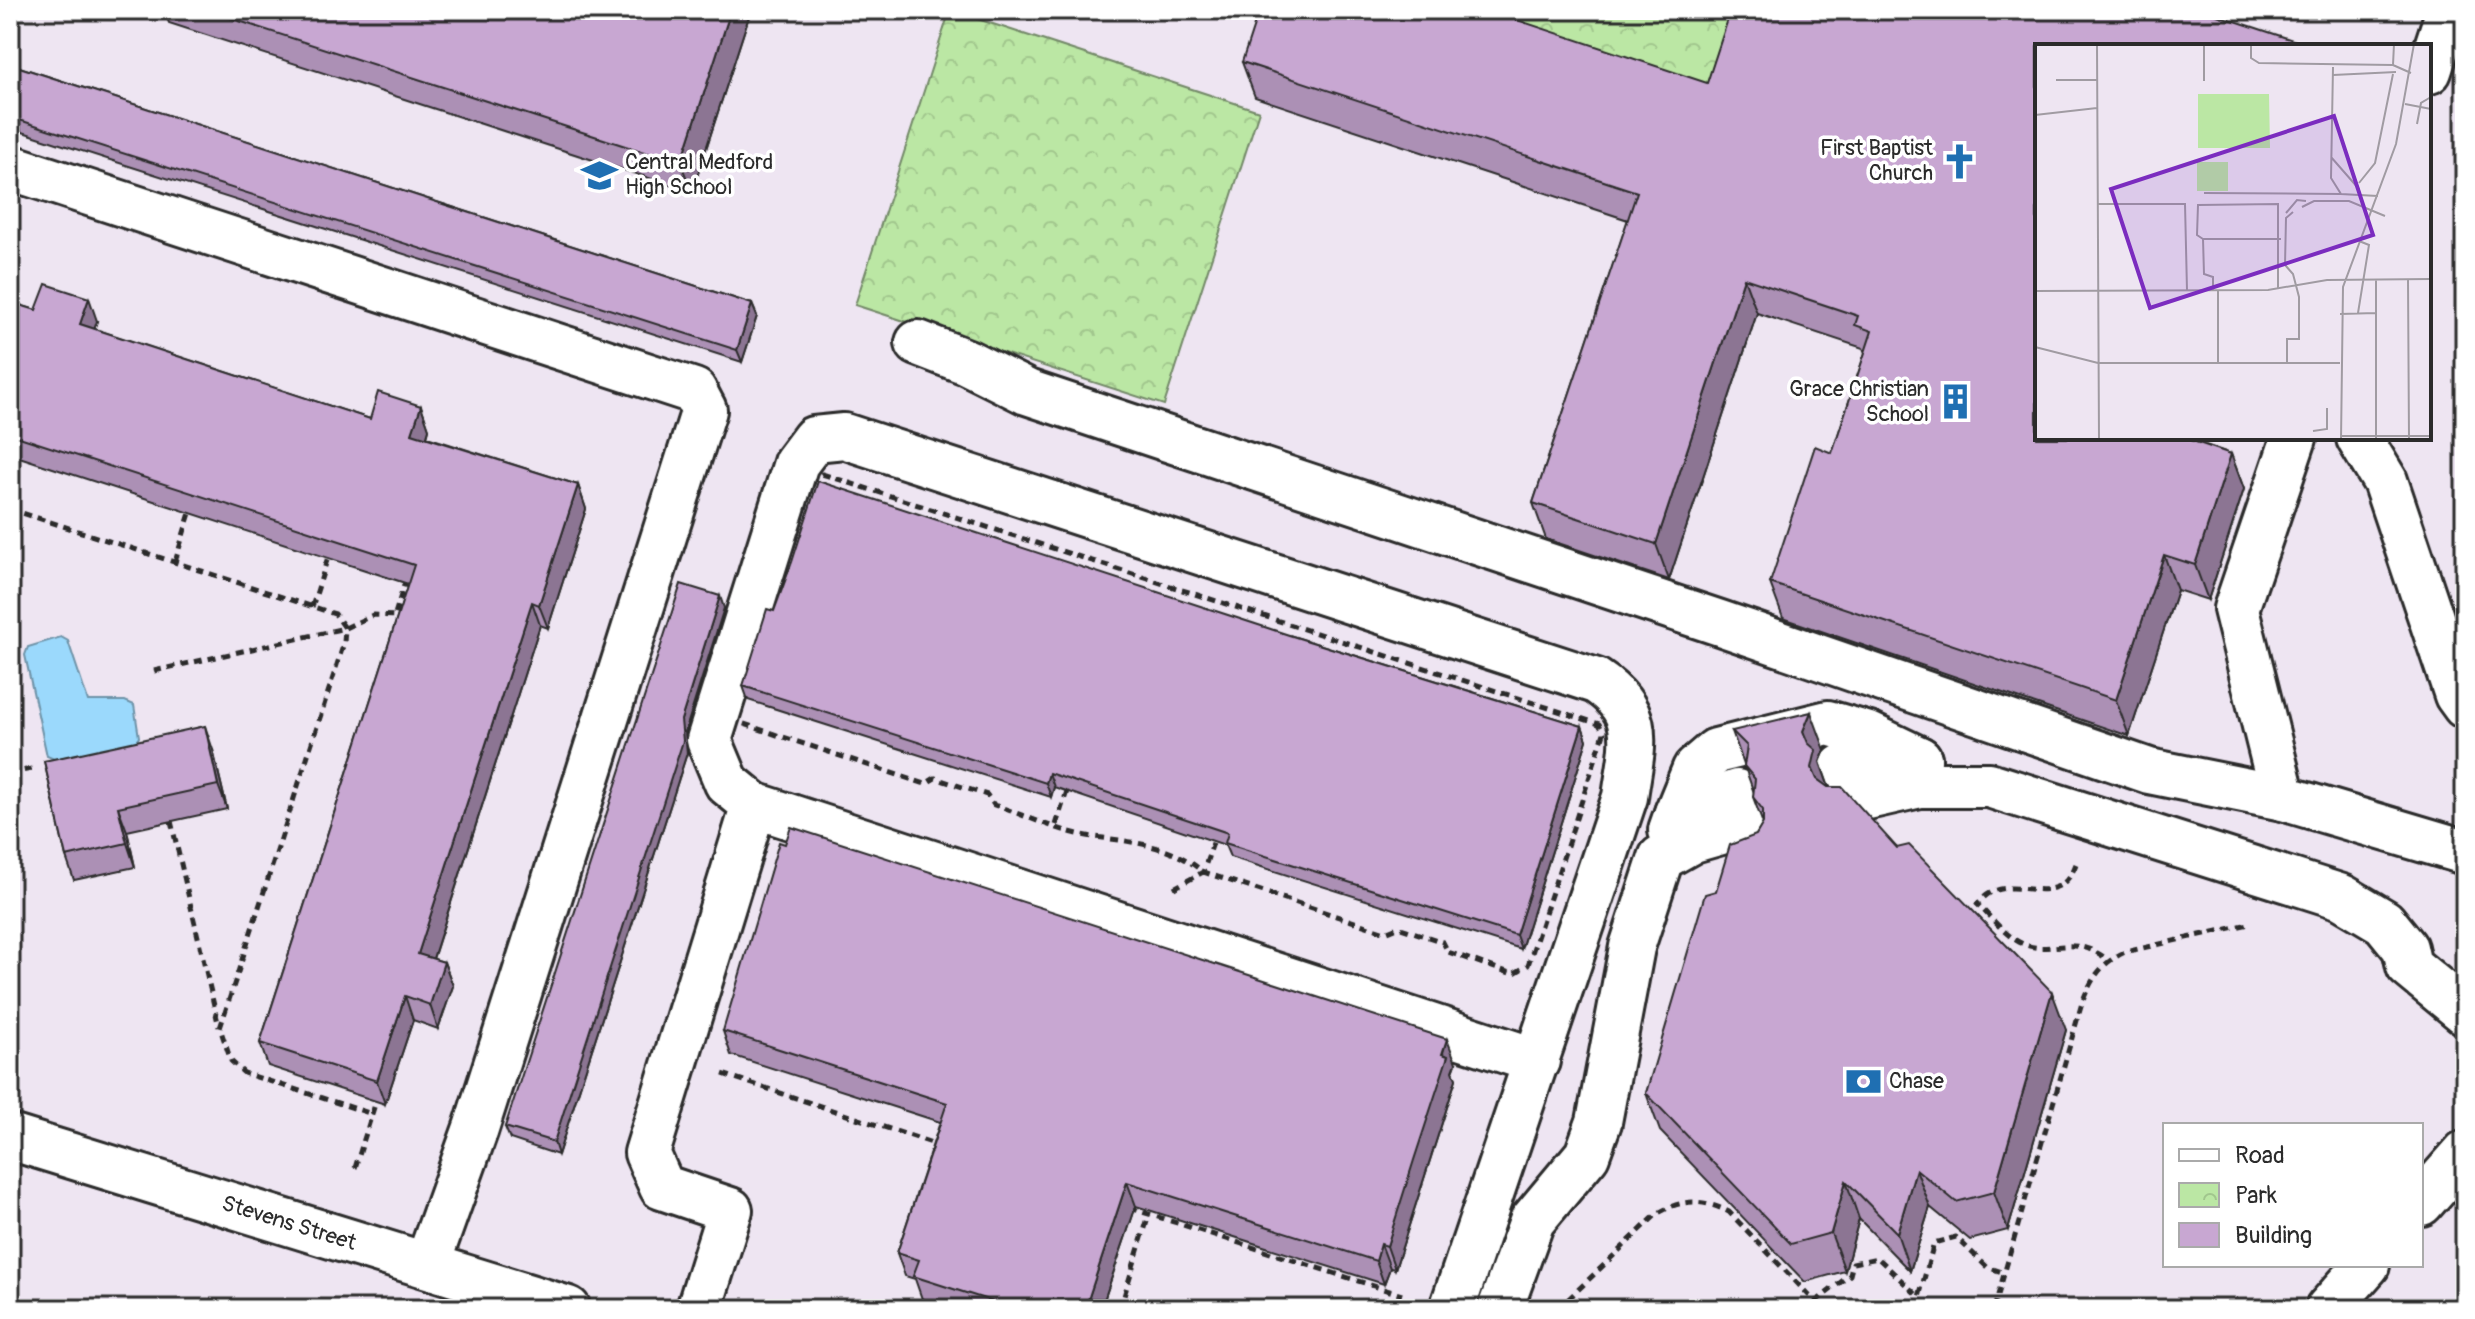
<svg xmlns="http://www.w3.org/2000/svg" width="2475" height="1319" viewBox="0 0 2475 1319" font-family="Pangolin,sans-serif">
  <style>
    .park { fill: url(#park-crowns); stroke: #738968; stroke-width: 2 }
    .water { fill: #9bd9fc; stroke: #6e93a8; stroke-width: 2 }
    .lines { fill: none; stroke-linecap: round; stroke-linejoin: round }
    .minor-casing { stroke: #2b2b2b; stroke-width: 50 }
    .major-casing { stroke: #2b2b2b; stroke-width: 50 }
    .path { stroke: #2b2b2b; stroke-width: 5; stroke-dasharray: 8 6; stroke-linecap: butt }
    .minor { stroke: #fff; stroke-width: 44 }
    .major { stroke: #fff; stroke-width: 44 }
    .wall { fill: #ac90b5; stroke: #2b2b2b; stroke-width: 2 }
    .shaded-wall { fill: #8c7593; stroke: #2b2b2b; stroke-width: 2 }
    .building { fill: #c8a7d2; stroke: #2b2b2b; stroke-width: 2 }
    .labels { text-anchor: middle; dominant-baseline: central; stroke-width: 7; stroke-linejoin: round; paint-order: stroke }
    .poi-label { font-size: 22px; fill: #2b2b2b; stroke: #fff; text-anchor: end }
    .street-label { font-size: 22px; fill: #2b2b2b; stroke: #fff }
    .inset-road { fill: none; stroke: #a09ba2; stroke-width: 2 }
    .view { fill: #7b2cbf; fill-opacity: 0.15; stroke: #7b2cbf; stroke-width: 4 }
    .inset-edge { fill: none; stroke: #2b2b2b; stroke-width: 4 }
  </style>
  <defs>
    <pattern id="park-crowns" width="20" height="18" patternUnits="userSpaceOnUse" patternTransform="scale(2)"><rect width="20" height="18" fill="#bbe7a4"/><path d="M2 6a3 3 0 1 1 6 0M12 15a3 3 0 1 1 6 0" fill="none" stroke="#a1c68d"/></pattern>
  </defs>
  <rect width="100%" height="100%" fill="#eee5f2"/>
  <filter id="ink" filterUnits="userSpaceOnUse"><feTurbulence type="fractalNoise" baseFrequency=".0125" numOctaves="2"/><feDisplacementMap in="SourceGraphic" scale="16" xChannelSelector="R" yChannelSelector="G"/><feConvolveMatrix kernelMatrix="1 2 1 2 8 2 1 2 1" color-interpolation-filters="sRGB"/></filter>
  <g filter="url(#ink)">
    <!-- park -->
    <path class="park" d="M950,10L1259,111L1164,405L855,305Z
      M1432,10H1752L1722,103Z"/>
    <!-- water -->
    <path class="water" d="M61,637L68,641L88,701H125L134,705L139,737L135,743L54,759L47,756L25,655L28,647Z"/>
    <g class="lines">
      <defs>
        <g id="minor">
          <path d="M2429,71L2449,10"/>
          <path d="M10,167L694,391L704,410L476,1128L427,1265"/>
          <path d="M918,343L967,362L1027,392L1720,623L2149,771L2283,798"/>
          <path d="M2294,438L2236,609L2283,798L2465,852"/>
          <path d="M2359,438L2385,481L2457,695L2465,706"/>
          <path d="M1842,767L1919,759"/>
          <path d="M1850,801L1920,785H1989L2342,897L2384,922L2405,948L2409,966L2465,1012"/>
          <path d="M754,805L727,783L709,740L796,463L814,439L844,436L1596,681C1646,714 1632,745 1625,797L1452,1309"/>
          <path d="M1677,813L1695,769L1716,751L1828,723L1869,735L1919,759"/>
          <path d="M1671,830L1677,813L1737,792"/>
          <path id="s1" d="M10,1137L568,1309"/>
          <path d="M699,1309L730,1210L662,1187L647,1153L754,805L1537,1061"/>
          <path d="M1500,1309L1532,1221L1587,1155L1599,1122L1632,947L1661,858L1693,840L1745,825"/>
        </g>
        <path id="major" d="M2421,1203L2465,1153
          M2328,1309L2367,1265"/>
      </defs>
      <!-- minor casing -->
      <use href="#minor" class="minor-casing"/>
      <!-- major casing -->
      <use href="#major" class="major-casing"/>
      <!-- path -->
      <path class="path" d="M822,474L1599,724L1604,733L1528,965L1513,974L1448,952L1443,942L1398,927L1385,932L1203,872C1174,846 1131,841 1094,837C1061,833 1025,815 994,805L987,795L935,778L925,784L735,721L815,478Z
        M10,509L335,614L345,628L344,643L220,1028L231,1061L244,1073L372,1114
        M175,562L190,513
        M312,607L328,557
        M395,614L405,582
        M154,671L345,628L373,615L401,616
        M10,773L32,769
        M171,821L219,1027
        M1056,825L1068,788
        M2076,864C2059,909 2021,878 1992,892C1987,894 1981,900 1977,904C1989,915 2004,934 2019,942C2049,958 2071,931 2108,960
        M1174,888L1203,872L1215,837
        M723,1074L938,1145
        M355,1168L376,1101
        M1130,1208L1402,1295
        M1815,1302L1850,1275L1853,1263L1878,1258L1919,1297
        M1120,1309L1149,1215
        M1558,1309L1657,1214C1682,1198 1703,1199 1729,1212L1822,1309
        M1921,1309L1919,1297L1934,1243L1956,1237L1987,1267L2005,1273
        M1994,1309L2082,1003C2091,979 2101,963 2125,952L2249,924"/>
      <!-- minor -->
      <use href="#minor" class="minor"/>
      <!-- major -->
      <use href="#major" class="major"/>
    </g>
    <!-- wall -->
    <path class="wall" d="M142,10H751L692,192L169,23L167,18Z
      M1487,10L2037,438H2202L2200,443L2231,454L2244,489L2208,600L2177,590L2129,736L1783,618L1770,583L1832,453L1865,353L1863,348L1757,313L1669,580L1546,539L1533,503L1628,220L1255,97L1242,62Z
      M10,64L752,304L757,316L742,362L10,128Z
      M10,302L36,310L97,321L94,329L370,419L421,406L429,429L427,437L578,485L586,509L548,628L540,625L433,959L444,962L453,986L438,1029L413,1020L385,1104L268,1066L260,1043L408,584L10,454Z
      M724,608L685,732L687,753L558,1155L510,1139L505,1127Z
      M774,611L1289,635L1582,726L1587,740L1521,949L1230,857L1225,845L1054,787L1051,797L748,700L743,686Z
      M1732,731L1825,750L1820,762L1829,787L1897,848L2066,1030L2008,1230L1970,1240L1930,1207L1910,1271L1859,1219L1845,1271L1805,1282L1660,1131L1646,1093L1716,891L1756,835L1763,824L1753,797L1754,793Z
      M213,750L227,809L127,831L135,867L74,880L66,857L44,761Z
      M723,1031L1456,1063L1453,1071L1456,1079L1395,1269L1390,1268L1384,1284L1136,1206L1101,1309H952L922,1299L915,1279L905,1276L897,1253L940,1122L731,1055Z"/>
    <!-- shaded-wall -->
    <path class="shaded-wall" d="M731,10H751L692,192L681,164Z
      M1744,278L1757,313L1669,580L1656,544Z
      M89,298L97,321L88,348L80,324Z
      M752,304L757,316L742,362L737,350Z
      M421,406L429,429L421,456L412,433Z
      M2179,438H2202L2191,472Z
      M2231,454L2244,489L2208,600L2195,565Z
      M578,485L586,509L548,628L539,605Z
      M2164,555L2177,590L2129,736L2116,700Z
      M720,596L724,608L685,732L687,753L558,1155L554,1142L681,720Z
      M532,602L540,625L427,977L418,954Z
      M1811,712L1825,750L1820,762L1829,788L1826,806L1812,768L1803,731Z
      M205,726L213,750L227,809L218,785Z
      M1582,726L1587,740L1521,949L1516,935Z
      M1049,773L1054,787L1051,797L1046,783Z
      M118,807L127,831L135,867L127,843Z
      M444,962L453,986L438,1029L430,1005Z
      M2052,992L2066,1030L2008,1230L1994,1192Z
      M405,996L413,1020L385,1104L377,1081Z
      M1447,1039L1456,1063L1453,1071L1456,1079L1395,1269L1387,1246Z
      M1916,1169L1930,1207L1910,1271L1897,1233Z
      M1846,1181L1859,1219L1845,1271L1831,1233Z
      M1127,1182L1136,1206L1101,1309H1085Z
      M1381,1244L1390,1268L1384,1284L1376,1261Z"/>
    <!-- building -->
    <path class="building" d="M205,10H731L681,164Z
      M1259,10H1487L1707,83L1731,10H2202L2311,46H2037V438H2184L2231,454L2195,565L2164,555L2116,700L1770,583L1815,446L1832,453L1872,331L1855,325L1858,316L1744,278L1656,544L1533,503L1637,192L1242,62Z
      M10,64L752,304L737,350L10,117Z
      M46,284L89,298L80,324L370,419L378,392L421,406L412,433L578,485L539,605L532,602L418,954L444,962L430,1005L405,996L377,1081L260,1043L414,565L10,434V302L36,310Z
      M818,481L1289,635L1582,726L1516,935L1225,843L1228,833L1049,773L1046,783L743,686L767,609L774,611L792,562Z
      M681,584L720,596L681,720L683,741L554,1142L505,1127Z
      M1811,712L1803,731L1808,743L1816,750L1812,768L1817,779L1828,787H1842L1897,848L1909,845L2052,992L1994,1192L1956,1202L1916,1169L1897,1233L1846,1181L1831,1233L1791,1244L1646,1093L1705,894L1716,891L1730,845L1756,835L1763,823V810L1753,797L1755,779L1744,766L1747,746L1732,731Z
      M205,726L218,785L118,807L127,843L66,857L44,761Z
      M791,827L1447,1039L1442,1054L1448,1056L1414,1160L1387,1246L1381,1244L1376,1261L1127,1182L1085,1309H1016L913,1276L919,1260L897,1253L947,1103L723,1031L779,842L785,844Z"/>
  </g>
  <!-- icons -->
  <defs>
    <symbol id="church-bare" viewBox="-9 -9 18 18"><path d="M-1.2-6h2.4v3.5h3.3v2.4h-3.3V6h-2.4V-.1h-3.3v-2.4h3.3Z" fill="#1f6fb2" stroke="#fff" stroke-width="2.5" paint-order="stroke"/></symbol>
    <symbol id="school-bare" viewBox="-9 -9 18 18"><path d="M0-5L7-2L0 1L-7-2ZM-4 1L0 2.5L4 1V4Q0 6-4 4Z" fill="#1f6fb2" stroke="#fff" stroke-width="2.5" paint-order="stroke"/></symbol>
    <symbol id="building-bare" viewBox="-9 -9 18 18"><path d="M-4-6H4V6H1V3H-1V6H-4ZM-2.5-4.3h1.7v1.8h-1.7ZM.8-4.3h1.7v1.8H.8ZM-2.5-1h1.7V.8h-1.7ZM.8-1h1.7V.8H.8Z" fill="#1f6fb2" stroke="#fff" stroke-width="2.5" paint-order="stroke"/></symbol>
    <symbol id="bank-bare" viewBox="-9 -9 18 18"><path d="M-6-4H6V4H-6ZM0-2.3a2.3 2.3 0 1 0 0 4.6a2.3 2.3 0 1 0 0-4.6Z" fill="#1f6fb2" stroke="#fff" stroke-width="2.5" paint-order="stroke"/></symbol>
  </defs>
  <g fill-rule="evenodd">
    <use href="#church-bare" x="1934" y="136" width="51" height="51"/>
    <use href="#school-bare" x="574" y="150" width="51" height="51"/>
    <use href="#building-bare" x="1930" y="376" width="51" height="51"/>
    <use href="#bank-bare" x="1838" y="1056" width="51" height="51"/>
  </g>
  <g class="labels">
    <!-- poi labels -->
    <g class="poi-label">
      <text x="1933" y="148">First Baptist<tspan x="1933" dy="25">Church</tspan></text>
      <text x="625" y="162" text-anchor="start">Central Medford<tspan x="625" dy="25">High School</tspan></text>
      <text x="1929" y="389">Grace Christian<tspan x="1929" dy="25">School</tspan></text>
      <text x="1889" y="1081" text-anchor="start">Chase</text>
    </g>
    <!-- street labels -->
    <g class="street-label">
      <text stroke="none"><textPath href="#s1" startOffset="292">Stevens Street</textPath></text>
    </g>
  </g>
  <!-- overview -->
  <g transform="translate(2035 44)">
    <rect width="396" height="396" fill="#eee5f2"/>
    <path d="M163,50H234L235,104H163ZM162,118H193V147H162Z" fill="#bbe7a4"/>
    <path class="inset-road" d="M62,0L64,396M216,0V14L224,19L358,21M359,0L358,21L376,29M298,23L296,134L306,150L343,152M298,31L361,28M21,36H62M169,37V0M370,60L396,65M0,71L62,64M382,80L386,59L396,53M296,113L324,145M324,139L340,119L358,30M169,149L306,150M62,160H150L152,246M267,163L279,157H314L350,172M251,169L262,156L271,157M168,195L162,191L163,161L243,160V245M373,235L374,396M178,246V233L169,230L168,195H246M0,247L233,246L292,236L396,235M323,269L334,201L324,197M305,270L341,269M0,303L63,319H305M183,320V246M252,320V295H264V253L258,230L250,221L251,174L258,168M278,387L292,385V364M306,392H396M306,396L308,243L361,100L379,0M341,396V235"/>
    <path class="view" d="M299,72L338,191L115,264L76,145Z"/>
    <rect width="396" height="396" class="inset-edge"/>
  </g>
  <!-- margin -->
  <rect width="2475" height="1319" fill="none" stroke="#fff" stroke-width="40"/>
  <rect x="20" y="20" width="2435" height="1279" fill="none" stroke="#2b2b2b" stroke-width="3" filter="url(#ink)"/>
  <!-- legend -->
  <rect x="2163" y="1123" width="260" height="144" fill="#ffffff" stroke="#aaaaaa" stroke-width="2"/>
  <rect x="2179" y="1149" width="40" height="12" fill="#ffffff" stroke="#aaaaaa" stroke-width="2"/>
  <text x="2235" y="1163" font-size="24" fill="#2b2b2b">Road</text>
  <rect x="2179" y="1183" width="40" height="24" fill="url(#park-crowns)" stroke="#aaaaaa" stroke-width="2"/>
  <text x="2235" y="1203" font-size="24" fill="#2b2b2b">Park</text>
  <rect x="2179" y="1223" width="40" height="24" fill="#c8a7d2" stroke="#aaaaaa" stroke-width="2"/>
  <text x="2235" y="1243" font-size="24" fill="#2b2b2b">Building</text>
</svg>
